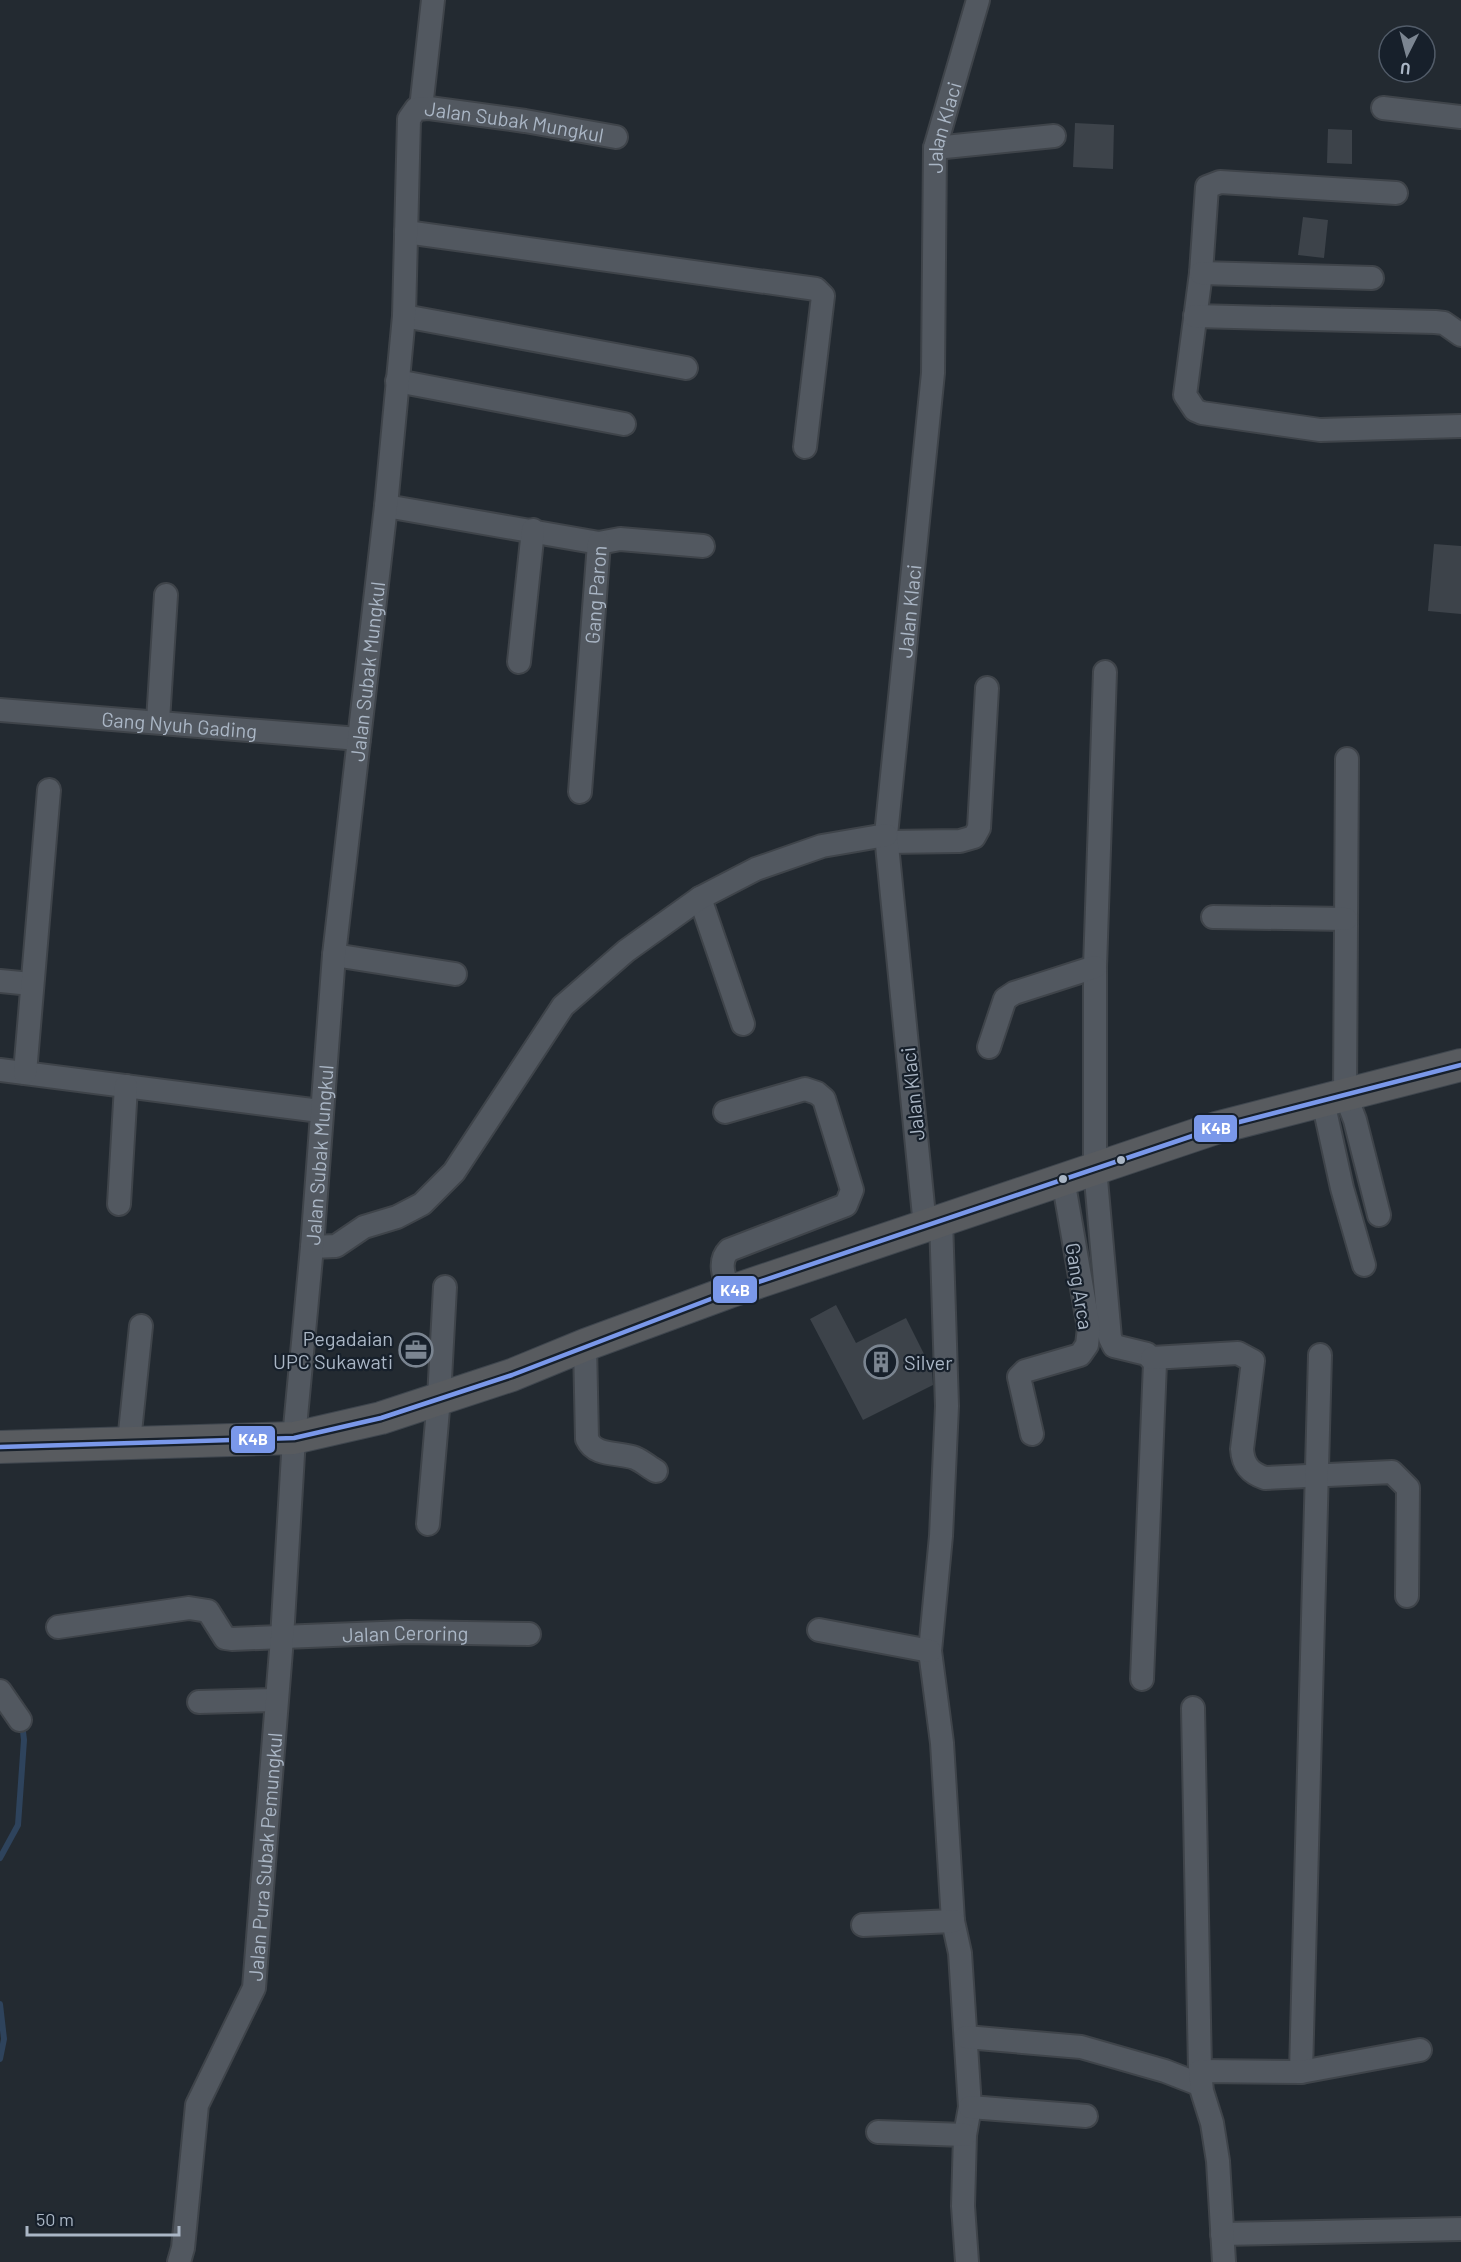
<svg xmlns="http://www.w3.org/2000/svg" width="1461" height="2262" viewBox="0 0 1461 2262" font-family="Barlow,sans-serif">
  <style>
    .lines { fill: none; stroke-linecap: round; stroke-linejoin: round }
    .stream { stroke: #2e435c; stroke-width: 6 }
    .building { fill: #3d434a }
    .minor-casing { stroke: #3f444a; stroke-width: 26 }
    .highway-casing { stroke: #3f464e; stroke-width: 34 }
    .minor { stroke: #525860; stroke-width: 22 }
    .highway { stroke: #585b5f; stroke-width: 32 }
    .bus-1-casing { stroke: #17202b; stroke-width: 9 }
    .bus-1 { stroke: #7a98ea; stroke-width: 4.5 }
    .bus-dot { fill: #aab6c5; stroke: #17202b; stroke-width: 2 }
    .labels { text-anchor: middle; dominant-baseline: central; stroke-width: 4.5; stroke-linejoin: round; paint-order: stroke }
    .street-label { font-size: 20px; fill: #aab6c5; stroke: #17202b }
    .poi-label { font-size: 20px; fill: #aab6c5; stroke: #17202b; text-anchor: end }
    .line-badge { stroke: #17202b; stroke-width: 2 }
    .badge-label { font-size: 16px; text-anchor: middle; font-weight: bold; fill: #fff }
  </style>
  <rect width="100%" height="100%" fill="#232a31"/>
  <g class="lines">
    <!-- stream -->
    <path class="stream" d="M0,1858L18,1825L24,1740L22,1723
      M0,2004L4,2039L0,2059"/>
  </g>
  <!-- building -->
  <path class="building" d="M1075,123L1114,125L1113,169L1073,167Z
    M1328,129L1352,130V164L1327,163Z
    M1303,217L1328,220L1324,258L1298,255Z
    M1434,544L1461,546V614L1428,611Z
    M836,1305L856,1343L906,1318L932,1370L933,1385L863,1420L810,1319Z"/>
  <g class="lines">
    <defs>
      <g id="minor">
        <path d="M421,108L433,0"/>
        <path d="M1383,108L1461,117"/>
        <path d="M935,148L1054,136"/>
        <path d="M1396,193L1220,182L1207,187L1201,273L1185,395L1195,410L1202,413L1320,430L1461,426"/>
        <path d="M406,232L816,289L823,296L805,447"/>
        <path d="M1201,273L1372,278"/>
        <path d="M404,316L686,368"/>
        <path d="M1195,316L1435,322L1444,323L1461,335"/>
        <path d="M397,381L624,424"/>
        <path d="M386,506L599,543L620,539L703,546"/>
        <path d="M519,662L533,530"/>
        <path d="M1105,672L1095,967V1168L1110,1338L1114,1346L1147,1354L1155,1363L1142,1679"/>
        <path id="s1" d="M0,710L359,739"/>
        <path d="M158,721L166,595"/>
        <path d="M1347,759L1345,1094L1355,1120L1379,1215"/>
        <path id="s2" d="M580,792L599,543"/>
        <path d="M887,842L960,841L974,837L979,828L987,688"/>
        <path d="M700,898L743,1024"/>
        <path d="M1213,917L1346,919"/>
        <path d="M334,955L455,974"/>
        <path d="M0,981L31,984"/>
        <path d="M989,1047L1005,999L1014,993L1095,967"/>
        <path d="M0,1070L320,1111"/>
        <path d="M25,1073L49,790"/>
        <path d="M1323,1101L1342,1188L1364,1265"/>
        <path d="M725,1112L805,1089L817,1093L824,1099L852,1190L846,1205L729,1250C717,1262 725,1278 729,1292"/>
        <path d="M119,1204L126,1086"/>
        <path d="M941,1220L947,1406L941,1536L930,1651L942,1743L953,1921L960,1953L970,2107L965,2135L963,2206L967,2262"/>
        <path id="s3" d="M925,1226L886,835L933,373L935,148L978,0"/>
        <path d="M312,1247L336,1246L364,1227L397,1217L422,1204L454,1172L563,1006L626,951L700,898L756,869L822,846L886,835"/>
        <path d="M585,1345L587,1439C595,1457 619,1452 635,1458C642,1461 649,1467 656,1471"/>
        <path d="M1152,1358L1238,1353L1253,1361L1242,1449C1243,1465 1250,1473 1265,1478L1392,1472L1408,1488L1407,1596"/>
        <path d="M1032,1434L1019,1377L1025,1371L1080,1355L1087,1345L1089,1328L1063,1179"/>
        <path d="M129,1442L141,1326"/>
        <path d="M428,1524L439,1398L445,1287"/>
        <path id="s4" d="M58,1627L189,1608L208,1611L225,1638L232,1639L407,1632L529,1634"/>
        <path d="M819,1630L930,1651"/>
        <path d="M0,1691L20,1720"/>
        <path d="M199,1702L276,1700"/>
        <path d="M1193,1708L1200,2071"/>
        <path d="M863,1925L953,1921"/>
        <path d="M966,2037L1081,2047L1165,2071L1201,2085"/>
        <path d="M1301,2072L1320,1355"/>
        <path d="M970,2107L1086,2116"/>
        <path d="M878,2132L965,2135"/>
        <path d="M1222,2234L1461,2229"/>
        <path id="s5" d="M179,2262L183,2248L197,2105L254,1988L282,1638L294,1438L312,1247L334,955L386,506L404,316L409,119L416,109L429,108L525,121L616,137"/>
        <path d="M1224,2262L1218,2161L1212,2123L1202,2091L1200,2071L1301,2072L1420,2050"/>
      </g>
      <path id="highway" d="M0,1447L294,1438L381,1418L512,1375L585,1345L729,1292L1216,1128L1461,1065"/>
    </defs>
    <!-- minor casing -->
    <use href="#minor" class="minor-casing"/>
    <!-- highway casing -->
    <use href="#highway" class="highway-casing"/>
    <!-- minor -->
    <use href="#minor" class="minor"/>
    <!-- highway -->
    <use href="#highway" class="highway"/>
    <defs>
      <path id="bus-1" d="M0,1447L294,1438L381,1418L512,1375L729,1292L1216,1128L1461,1065"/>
    </defs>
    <!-- bus-1 casing -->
    <use href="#bus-1" class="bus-1-casing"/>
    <!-- bus-1 -->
    <use href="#bus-1" class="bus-1"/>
  </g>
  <!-- icons -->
  <defs>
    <symbol id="office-ring" viewBox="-11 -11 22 22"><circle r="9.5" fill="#17202b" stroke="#7b8591" stroke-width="1.5"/><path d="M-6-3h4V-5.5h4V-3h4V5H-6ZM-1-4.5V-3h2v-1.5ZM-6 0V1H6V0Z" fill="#7b8591"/></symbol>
    <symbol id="building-ring" viewBox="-11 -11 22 22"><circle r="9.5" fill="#17202b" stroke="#7b8591" stroke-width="1.5"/><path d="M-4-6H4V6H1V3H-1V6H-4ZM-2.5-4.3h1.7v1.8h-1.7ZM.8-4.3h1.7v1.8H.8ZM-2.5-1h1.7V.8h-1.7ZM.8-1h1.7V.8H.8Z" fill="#7b8591"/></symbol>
  </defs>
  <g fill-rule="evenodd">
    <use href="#office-ring" x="397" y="1331" width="38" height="38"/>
    <use href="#building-ring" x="862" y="1343" width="38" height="38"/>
  </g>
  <!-- markers -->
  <g class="bus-dot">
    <circle cx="1121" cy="1160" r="5"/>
    <circle cx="1063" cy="1179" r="5"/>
  </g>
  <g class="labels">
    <!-- street labels -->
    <g class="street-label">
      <text stroke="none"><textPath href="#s5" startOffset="2276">Jalan Subak Mungkul</textPath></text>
      <text stroke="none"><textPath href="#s3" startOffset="1104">Jalan Klaci</textPath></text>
      <text stroke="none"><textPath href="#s2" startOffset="198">Gang Paron</textPath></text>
      <text stroke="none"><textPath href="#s3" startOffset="618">Jalan Klaci</textPath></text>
      <text stroke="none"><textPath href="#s5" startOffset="1610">Jalan Subak Mungkul</textPath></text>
      <text stroke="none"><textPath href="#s1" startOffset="180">Gang Nyuh Gading</textPath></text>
      <text transform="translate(912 1094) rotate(-96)">Jalan Klaci</text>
      <text stroke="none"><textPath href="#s5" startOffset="1124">Jalan Subak Mungkul</textPath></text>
      <text transform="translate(1080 1286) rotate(81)">Gang Arca</text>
      <text stroke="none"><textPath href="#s4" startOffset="364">Jalan Ceroring</textPath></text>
      <text stroke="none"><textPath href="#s5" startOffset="420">Jalan Pura Subak Pemungkul</textPath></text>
    </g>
    <!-- poi labels -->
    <g class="poi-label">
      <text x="393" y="1338">Pegadaian<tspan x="393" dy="23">UPC Sukawati</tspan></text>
      <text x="904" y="1362" text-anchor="start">Silver</text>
    </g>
  </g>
  <g class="line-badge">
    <rect x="1193" y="1114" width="45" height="29" rx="6" fill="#7a98ea"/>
    <rect x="712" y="1275" width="46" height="29" rx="6" fill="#7a98ea"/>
    <rect x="230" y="1425" width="46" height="29" rx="6" fill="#7a98ea"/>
  </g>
  <g class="badge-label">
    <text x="1216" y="1134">K4B</text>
    <text x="735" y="1296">K4B</text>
    <text x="253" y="1445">K4B</text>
  </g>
  <!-- north arrow -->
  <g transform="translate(1407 54) rotate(186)"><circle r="28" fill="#17202b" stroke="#525c69" stroke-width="1.5"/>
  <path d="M0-4.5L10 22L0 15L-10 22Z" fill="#7b8591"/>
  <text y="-9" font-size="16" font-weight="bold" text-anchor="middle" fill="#aab6c5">U</text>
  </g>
  <!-- scale -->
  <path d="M27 2226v9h152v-9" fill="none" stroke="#aab6c5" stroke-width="3"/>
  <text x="36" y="2226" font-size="18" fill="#aab6c5" stroke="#17202b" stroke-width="4.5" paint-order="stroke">50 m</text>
</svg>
